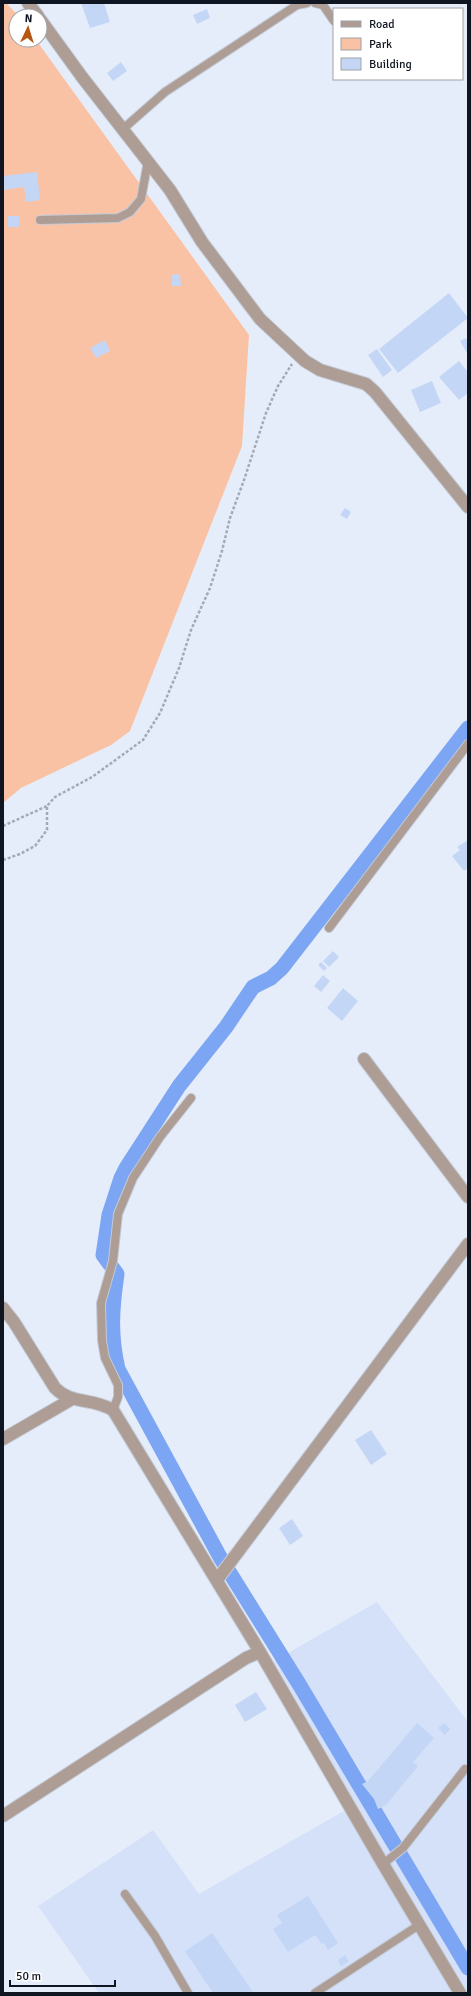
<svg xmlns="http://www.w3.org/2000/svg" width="471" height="1996" viewBox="0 0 471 1996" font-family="Signika,sans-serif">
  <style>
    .built { fill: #d4e1f8 }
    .green { fill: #fac2a4 }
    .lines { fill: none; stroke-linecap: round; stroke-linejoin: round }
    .canal { stroke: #7ca5f3; stroke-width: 15 }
    .building { fill: #c4d6f6 }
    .lane-casing { stroke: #c4cbd7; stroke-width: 10 }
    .street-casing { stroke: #c4cbd7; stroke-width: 14 }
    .path { stroke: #a3aab7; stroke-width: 2.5; stroke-dasharray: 3 2; stroke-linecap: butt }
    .lane { stroke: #ad9d95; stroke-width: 8 }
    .street { stroke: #ad9d95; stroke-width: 12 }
  </style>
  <rect width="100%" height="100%" fill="#e6edfa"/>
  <!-- built -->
  <path class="built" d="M377,1602L468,1722V1993H99L38,1906L153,1830L199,1894L356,1804L274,1661Z"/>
  <!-- green -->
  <path class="green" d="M3,3H6L19,16H16V40H36L249,335L242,446L130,731L111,745L21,788L3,803Z"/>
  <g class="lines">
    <!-- canal -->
    <path class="canal" d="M468,728L282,968L271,978L253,987L226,1027L179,1086L126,1168L121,1178L109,1215L103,1255L117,1274C112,1308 110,1335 118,1369L220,1557L299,1684L468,1968"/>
  </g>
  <!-- building -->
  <path class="building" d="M81,3H104L110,22L90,28Z
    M207,9L210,18L197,24L193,15Z
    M121,62L127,71L113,81L107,73Z
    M37,172L40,200L26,202L24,187L3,190V176Z
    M8,216H19V227H8Z
    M180,274L181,286H172V275Z
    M449,293L468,318L398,373L379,349Z
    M466,338L468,342V355L460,341Z
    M105,340L110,351L96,358L90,348Z
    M377,349L392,370L383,377L368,355Z
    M459,361L468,372V393L459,400L439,377Z
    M432,381L441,403L420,412L411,390Z
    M345,508L351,512L347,519L340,515Z
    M468,840V868L464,871L452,856L460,850L457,847Z
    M333,951L339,957L329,967L323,961Z
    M321,962L327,968L324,971L318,965Z
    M323,975L330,981L321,992L314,986Z
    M343,988L358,1001L342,1021L327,1008Z
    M371,1430L387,1454L371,1465L355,1440Z
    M292,1519L303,1536L290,1545L279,1528Z
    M256,1692L267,1709L245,1722L235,1705Z
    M417,1723L434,1738L413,1762L418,1766L386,1805L378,1809L374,1799L362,1784L368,1781Z
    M444,1723L450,1729L445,1735L438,1728Z
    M308,1896L338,1943L328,1950L324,1943L322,1944L315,1935L288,1952L273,1929L282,1923L277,1915Z
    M212,1933L253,1992L251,1993H213L185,1951Z
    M345,1955L349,1961L341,1966L338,1960Z"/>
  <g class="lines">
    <defs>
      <path id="lane" d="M315,3L323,5L334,21
        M123,129L165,92L297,5L307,3
        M40,220L118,218L130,212L141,199L148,161
        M329,928L468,744
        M113,1410L118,1397V1385L105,1358L102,1341L101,1303L113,1261L118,1214L133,1178L160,1137L191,1098
        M383,1864L403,1848L465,1769
        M125,1894L155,1936L188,1993
        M315,1993L419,1925"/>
      <path id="street" d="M28,3L38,16
        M40,19L82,77L170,190L202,242L260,319L305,361L320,370L366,384L375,392L468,507
        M364,1059L468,1197
        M3,1308L14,1322L55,1388C72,1405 91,1397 113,1410L260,1652L383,1864L460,1993
        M3,1439L72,1399
        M217,1580L468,1244
        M3,1816L246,1658L260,1652"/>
    </defs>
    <!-- lane casing -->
    <use href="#lane" class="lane-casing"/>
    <!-- street casing -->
    <use href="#street" class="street-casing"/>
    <!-- path -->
    <path class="path" d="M3,826L47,806
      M3,860L20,854L35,846L47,830V806L55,797L92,777L143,740L160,713L179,668L191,630L210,588L222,551L230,518L244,480L266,413L278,386L292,364"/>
    <!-- lane -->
    <use href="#lane" class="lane"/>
    <!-- street -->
    <use href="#street" class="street"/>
  </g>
  <!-- border -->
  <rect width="471" height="1996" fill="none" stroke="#101621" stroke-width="8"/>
  <!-- legend -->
  <rect x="333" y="8" width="130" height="72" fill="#ffffff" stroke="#9fa2a6"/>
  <rect x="341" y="21" width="20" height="6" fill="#ad9d95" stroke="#9fa2a6"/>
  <text x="369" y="28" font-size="12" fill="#101621">Road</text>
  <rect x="341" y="38" width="20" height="12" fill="#fac2a4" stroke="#9fa2a6"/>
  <text x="369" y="48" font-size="12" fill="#101621">Park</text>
  <rect x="341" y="58" width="20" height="12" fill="#c4d6f6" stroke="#9fa2a6"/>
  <text x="369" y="68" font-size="12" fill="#101621">Building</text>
  <!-- north arrow -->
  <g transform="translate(28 28) rotate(4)"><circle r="19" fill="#ffffff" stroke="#9fa2a6"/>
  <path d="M0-3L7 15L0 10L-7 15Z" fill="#b65611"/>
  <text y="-6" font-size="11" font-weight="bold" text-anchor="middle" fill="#101621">N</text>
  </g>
  <!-- scale -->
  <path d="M10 1980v6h105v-6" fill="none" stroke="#101621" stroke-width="2"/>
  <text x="16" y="1980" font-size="12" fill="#101621" stroke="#ffffff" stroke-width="3" paint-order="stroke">50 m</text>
</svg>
